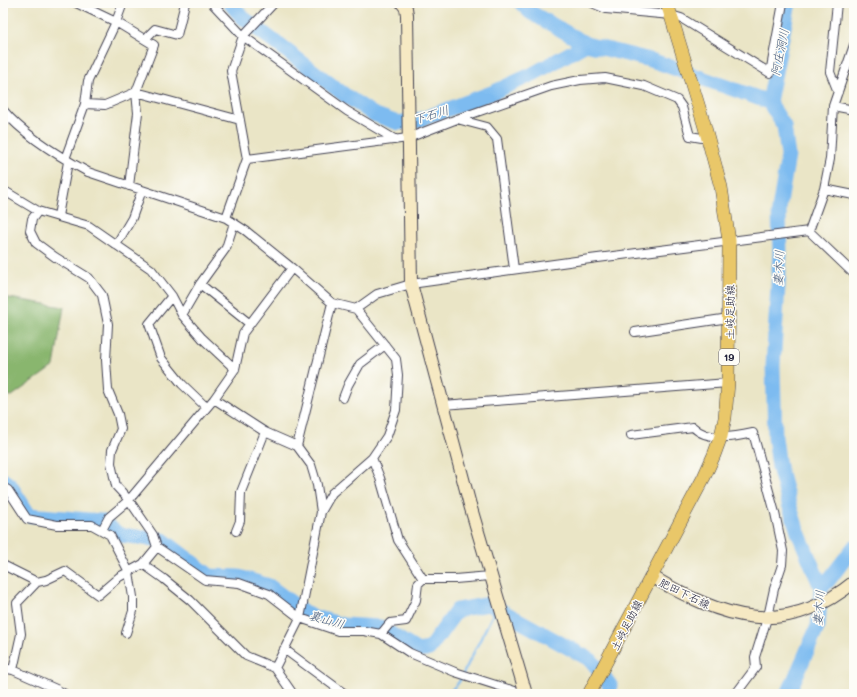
<svg xmlns="http://www.w3.org/2000/svg" width="857" height="697" viewBox="0 0 857 697" font-family="Mali,'Klee One',sans-serif">
  <style>
    .forest { fill: #89b66e; stroke: #566c54 }
    .lines { fill: none; stroke-linecap: round; stroke-linejoin: round }
    .stream { stroke: #7dbbf0; stroke-width: 2.5 }
    .river { stroke: #7dbbf0; stroke-width: 15 }
    .street-casing { stroke: #403f50; stroke-width: 10 }
    .secondary-casing { stroke: #403f50; stroke-width: 14 }
    .primary-casing { stroke: #403f50; stroke-width: 14 }
    .street { stroke: #fff; stroke-width: 8 }
    .secondary { stroke: #f6e9c3; stroke-width: 12 }
    .primary { stroke: #e9c769; stroke-width: 13 }
    .labels { text-anchor: middle; dominant-baseline: central; stroke-width: 3; stroke-linejoin: round; paint-order: stroke }
    .shield { fill: #fdfcf7; stroke: #646373; stroke-width: 1 }
    .shield-label { font-size: 10px; font-weight: bold; fill: #22223b }
    .street-label { font-size: 11px; fill: #22223b; stroke: #fdfcf7 }
    .water-label { font-size: 12px; font-style: italic; fill: #42587a; stroke: #fdfcf7 }
  </style>
  <rect width="100%" height="100%" fill="#fdfcf7"/>
  <filter id="ink" filterUnits="userSpaceOnUse"><feTurbulence type="fractalNoise" baseFrequency=".025" numOctaves="2"/><feDisplacementMap in="SourceGraphic" scale="8" xChannelSelector="R" yChannelSelector="G"/><feConvolveMatrix kernelMatrix="1 2 1 2 8 2 1 2 1" color-interpolation-filters="sRGB"/></filter>
  <filter id="wash" filterUnits="userSpaceOnUse"><feTurbulence type="fractalNoise" baseFrequency=".012" numOctaves="4" result="noise"/><feDisplacementMap in="SourceGraphic" scale="16" xChannelSelector="R" yChannelSelector="G"/><feGaussianBlur stdDeviation="0.9" result="paint"/><feColorMatrix in="noise" values="0 0 0 0 0 0 0 0 0 0 0 0 0 0 0 0 0 1.4 0 .05"/><feComposite in="paint" operator="in"/></filter>
  <g filter="url(#wash)">
    <rect width="100%" height="100%" fill="#eae5c6"/>
    <!-- forest -->
    <path class="forest" d="M3,297L64,307L54,366L12,396L3,395Z"/>
    <g class="lines">
      <!-- stream -->
      <path class="stream" d="M448,694L459,682L496,608"/>
      <!-- river -->
      <path class="river" d="M230,3L242,17L346,96L373,114L398,123L422,119L494,92L533,74L586,44
        M521,3L530,12L586,44L654,61L769,102L784,126L788,156L779,209L780,254L773,366L775,437L779,467L789,504L798,532L821,587L818,626L788,694
        M769,102L789,3
        M3,480L10,485L29,515L101,521L120,535L163,540L210,576L239,577L269,586L308,615L343,625L380,627L418,651L429,649L457,610L489,604L591,660L610,685L609,694
        M821,587L828,581L854,547"/>
    </g>
  </g>
  <g filter="url(#ink)">
    <g class="lines">
      <defs>
        <path id="street" d="M76,3L116,22L154,45L136,92L138,113L129,186
          M212,3L243,36L347,111L396,140
          M592,3L606,9L671,15L681,18L770,73L783,3
          M837,3L830,72L838,92
          M145,39L155,29L177,35L185,3
          M85,104L105,105L136,92L240,120
          M833,106L854,110
          M3,110C23,134 60,157 88,172L226,218L246,231L292,268L332,303L356,309L396,359L398,375L396,410L387,436L372,458L332,493L321,512L300,618L275,668
          M457,119L487,127L497,139L514,269
          M3,123L8,117
          M65,159L85,104L88,81L116,22L123,3
          M247,159L408,138L457,119L551,86L580,80L605,78L644,86L677,100L682,107L690,136L708,139
          M824,189L854,195
          M3,190L38,211L89,226L151,269L172,296L182,315L202,338L235,369
          M38,211L32,219L30,231L36,243L55,257L89,278L102,295L108,324L106,360L108,390L118,414L121,429L112,450L111,463L116,486L129,500L153,535L157,547L205,580L239,583L269,594L300,618L338,631H364L381,634L410,653L455,672L524,694
          M58,216L68,162
          M226,218L247,159L231,71L243,36L274,3
          M809,231L824,189L830,159L833,106L854,45
          M809,231L854,274
          M116,245L132,218L142,190
          M200,284L250,324
          M172,296L149,324L161,358L182,384L206,407
          M356,309L377,294L411,284L590,259L809,231
          M182,315L200,284L226,248L234,223
          M635,332L729,318
          M343,398L348,385L360,364L385,345
          M214,399L265,432L297,446L311,465L317,485L321,512
          M443,405L728,383
          M631,435L693,427C708,442 735,437 753,433L775,513L783,551L782,565L774,589L769,612L755,657L756,667L738,691L733,694
          M297,446L332,303
          M372,458L380,478L398,540L423,579H455L490,576
          M3,487L8,490L27,519L57,525H92L110,535L129,572L133,597V611L126,633
          M102,530L109,517L129,500L214,399L235,369L243,333L292,268
          M236,531L240,521L241,492L265,432
          M143,564L164,579L190,600L246,656L275,668L293,694
          M3,565L37,582
          M381,634L390,623L406,621L416,600L418,584L423,579
          M284,649L345,694
          M3,668L13,670L56,689V694
          M13,670L21,634L17,603L37,582L46,580L65,571L98,595L119,577L143,564L157,547
          M56,689L65,694"/>
        <path id="secondary" d="M402,3L406,8L407,15L411,284L470,505L526,694
          M651,576C722,618 783,640 854,582"/>
        <path id="primary" d="M589,694L704,477L714,455L721,436L725,418L728,383L729,241L721,187L704,124L667,3"/>
      </defs>
      <!-- street casing -->
      <use href="#street" class="street-casing"/>
      <!-- secondary casing -->
      <use href="#secondary" class="secondary-casing"/>
      <!-- primary casing -->
      <use href="#primary" class="primary-casing"/>
      <!-- street -->
      <use href="#street" class="street"/>
      <!-- secondary -->
      <use href="#secondary" class="secondary"/>
      <!-- primary -->
      <use href="#primary" class="primary"/>
    </g>
  </g>
  <g class="labels">
    <!-- shield labels -->
    <rect class="shield" x="719" y="349" width="20" height="16" rx="3"/>
    <g class="shield-label">
      <text x="729" y="357">19</text>
    </g>
    <!-- street labels -->
    <g class="street-label">
      <text transform="translate(729 312) rotate(-90)">土岐足助線</text>
      <text transform="translate(685 593) rotate(26)">肥田下石線</text>
      <text transform="translate(626 625) rotate(-63)">土岐足助線</text>
    </g>
    <!-- water labels -->
    <g class="water-label">
      <text transform="translate(779 52) rotate(-79)">阿庄洞川</text>
      <text transform="translate(431 114) rotate(-17)">下石川</text>
      <text transform="translate(778 268) rotate(-87)">妻木川</text>
      <text transform="translate(818 608) rotate(-85)">妻木川</text>
      <text transform="translate(327 619) rotate(16)">裏山川</text>
    </g>
  </g>
  <!-- margin -->
  <rect width="857" height="697" fill="none" stroke="#fdfcf7" stroke-width="16"/>
</svg>
